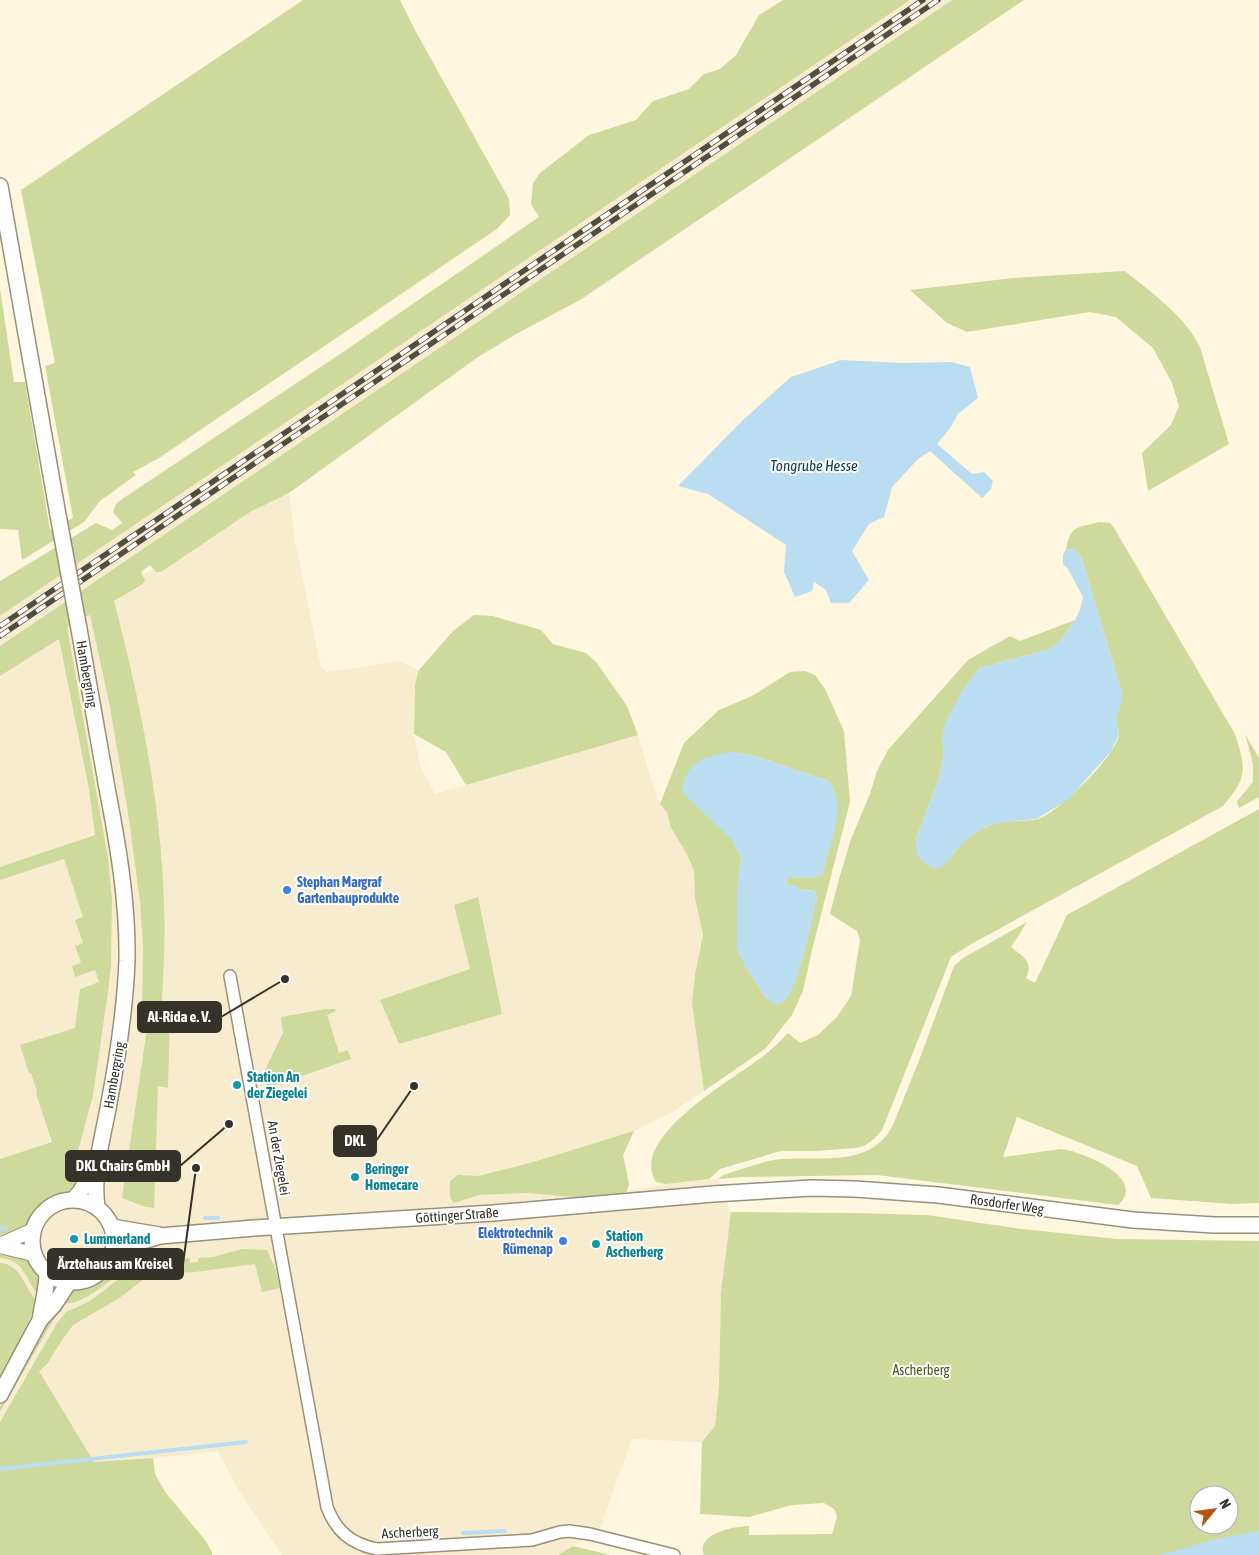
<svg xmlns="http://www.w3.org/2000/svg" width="1259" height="1555" viewBox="0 0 1259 1555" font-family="'Asap Condensed',sans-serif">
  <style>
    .built { fill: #f7edce }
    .green { fill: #cdda9c; fill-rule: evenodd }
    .water { fill: #baddf2 }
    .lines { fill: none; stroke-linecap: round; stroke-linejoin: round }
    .stream { stroke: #baddf2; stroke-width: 4 }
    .minor-casing { stroke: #97907a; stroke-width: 14 }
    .tertiary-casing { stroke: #97907a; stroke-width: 16 }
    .secondary-casing { stroke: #97907a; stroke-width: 18 }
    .minor { stroke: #fff; stroke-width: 11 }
    .tertiary { stroke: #fff; stroke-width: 14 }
    .secondary { stroke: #fff; stroke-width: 15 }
    .rail-casing { stroke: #504d42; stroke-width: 5.5 }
    .rail { stroke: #fff; stroke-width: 4; stroke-dasharray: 11; stroke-linecap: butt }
    .secondary-bridge-casing { stroke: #97907a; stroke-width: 18; stroke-linecap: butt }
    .secondary-bridge { stroke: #fff; stroke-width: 15 }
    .shop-dot { fill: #3f7fe0; stroke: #fff; stroke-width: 2 }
    .culture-dot { fill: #0f9aa8; stroke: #fff; stroke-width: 2 }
    .labels { text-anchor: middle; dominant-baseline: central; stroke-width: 4; stroke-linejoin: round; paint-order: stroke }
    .street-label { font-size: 14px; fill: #35322a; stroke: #fff }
    .shop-label { font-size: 14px; font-weight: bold; fill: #366cbe; stroke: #fff; text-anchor: start }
    .culture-label { font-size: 14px; font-weight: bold; fill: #0d838f; stroke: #fff; text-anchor: start }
    .park-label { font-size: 14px; fill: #4e5816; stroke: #fff }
    .water-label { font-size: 15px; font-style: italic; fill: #0e394e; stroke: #fff }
    .leader { fill: none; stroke: #35322a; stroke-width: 2 }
    .callout-dot { fill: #35322a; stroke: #fff; stroke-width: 2 }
    .callout { fill: #35322a; stroke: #35322a; stroke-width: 2 }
    .callout-label { font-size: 15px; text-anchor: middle; font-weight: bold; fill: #fff }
  </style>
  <rect width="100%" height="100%" fill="#fff6df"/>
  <!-- built -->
  <path class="built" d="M910,0H952L0,646V616Z
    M289,493L295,541L321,667L327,672L400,661L419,670L415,684L414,734L420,766L435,794L638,735L657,798L667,812L671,828L687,854L694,871L695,898L703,935L692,1003L704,1091L671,1113L634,1131L623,1155L629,1184L627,1191L666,1184L709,1179H718L731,1212L721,1292L719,1385L715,1426L702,1442L632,1439L599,1531L558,1555H282L237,1488L218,1451L153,1458L0,1469V676L59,639L67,627L90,615L91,620L114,601L143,584L145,580L143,575L153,568L156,572L250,512Z"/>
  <!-- green -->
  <path class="green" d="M303,0H400L416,32L509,199L510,215L497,229L159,458L133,472L136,475L100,501L84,522L22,560L18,530L0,529V288L14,382H25L50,530L73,518L45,366L55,363L21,190Z
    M783,0H910L0,616V581L96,523L112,530L122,523L113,512L116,504L122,499L343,352L539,217L531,204L533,183L540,173L589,135L636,120L653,101L689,89L704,74L720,69L736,55L759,15Z
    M952,0H1024L580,300L518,333L478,357L289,493L250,512L161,572H156L150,565L141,572L145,580L143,584L114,601C146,723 171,852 163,979C163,985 162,992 162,998C163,1005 165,1009 164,1016L170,1017L168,1088L158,1086L154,1208L146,1207L122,1198L151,1002L142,1004L143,947L140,902L129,819L110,707L90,615L67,627L108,858L112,900L111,964L108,992L93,1095L73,1170C84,1194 56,1193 44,1204C36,1210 33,1220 26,1226C20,1232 8,1234 0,1235V1159L52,1142L36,1093L37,1092L31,1073H29L20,1045L75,1028L80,989L99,982L95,970L75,977L72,966L81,963L75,946L83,943L75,920L83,917L64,859L0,880V867L95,835L89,789L59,639L0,676V646Z
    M1125,271C1153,294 1184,315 1200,347L1229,444L1148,491L1142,453L1171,425L1179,406L1172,383L1153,348L1116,317L1090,312L967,332L947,323L910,290L1013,278Z
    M1099,522L1110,523L1114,528L1235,734C1246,769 1248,777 1223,806L966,947L951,957L882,1130L874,1139L864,1146L855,1148L815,1151H781L720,1169L709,1179L666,1184L656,1182C628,1138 731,1081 759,1059C770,1052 779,1042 788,1033L800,1043L818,1035L837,1017L851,996L860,940L857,931L830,914L839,879L851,839L870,794L877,771L888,750L968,660L1010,636L1020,641L1075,620L1063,638L1051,649L979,668L942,738L944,753L939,778L916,839L948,861C960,842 980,825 1003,822C1014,820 1027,822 1038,819C1059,812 1116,756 1119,734C1119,729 1116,724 1116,719C1117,710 1122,703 1122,693L1081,557L1073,549L1066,550C1070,525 1077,528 1099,522Z
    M474,615L493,616L541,630L553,644L586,653L597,663L627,706L638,735L466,785L446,752L414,734L415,684L419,670L453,631Z
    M805,671L815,675L825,689L844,731L850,802L813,946L803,991L792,1015L766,1048L704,1091L692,1003L695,975L703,935L695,898L694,871L687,854L671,828L667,812L660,804L684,743L719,710L754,695L790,672ZM731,752L755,756L829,781L837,809L834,831L822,874L811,878L787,877L786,886L794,885L799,889L815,891L817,898C808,930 803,972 785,1000L766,998L758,986L737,892L741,857L732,840Z
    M1245,734L1259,758V797L1239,808L1237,803L1238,800L1253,782V764Z
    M1259,809V1203L1232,1204L1151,1198L1137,1166L1017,1117L1003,1157L1061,1149C1081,1151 1149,1178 1118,1205L877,1175L743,1177L718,1179L723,1175C740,1170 765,1160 782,1159C822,1156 871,1168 893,1125L920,1058L954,966L963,958L1027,922L1011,947C1023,957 1034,961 1026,978L1035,983L1067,915Z
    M478,897L502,1014L399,1044L380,1000L470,969L454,905Z
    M326,1009H335L336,1011L327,1015L339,1053L348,1050L351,1059L267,1088L264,1072L283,1033L281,1017Z
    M634,1131L623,1155L629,1184L627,1191L619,1196L588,1198L527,1193L479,1195L454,1203L450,1198V1181L458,1175L478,1176L530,1163Z
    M731,1212L854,1213L927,1215L1022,1229L1117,1239L1259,1241V1555H704C695,1534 734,1526 749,1526V1535L832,1534L837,1516L834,1509L824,1503L792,1505L749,1517L700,1514L702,1442L715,1426L719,1385L721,1292ZM1199,1495H1229V1525H1199Z
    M137,1249V1258C123,1270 78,1312 61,1302C65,1298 69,1291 75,1288C83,1284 92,1284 101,1279C117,1268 111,1256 137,1249Z
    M242,1249L267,1250L276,1270L280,1288L262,1292L255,1264L195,1272L156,1274L144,1279L118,1299L73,1325L62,1340L47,1364L39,1371L94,1462L153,1458L155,1474L166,1493L205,1540L212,1552V1555H0V1422L57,1323L66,1312L90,1301L141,1262L154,1259L190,1258V1263L198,1262V1258L213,1257Z
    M0,1255C27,1254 43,1264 39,1293L35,1291C25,1275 21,1259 0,1258Z
    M0,1263C20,1264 24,1285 34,1298L36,1303L15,1354L0,1382Z
    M55,1310L58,1312L0,1412V1407Z
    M573,1546L610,1555H558Z"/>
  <!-- water -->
  <path class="water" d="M841,360L903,363L951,362L970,367L978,398L958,414L950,428L937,444L972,474L984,472L993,481L991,489L982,498L930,451L918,459L892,487L884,517L869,524L852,551L869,580L849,603H831L826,590L814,582L812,591L795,597L784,572L786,545L708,494L678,486L744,419L791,377Z
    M1073,549L1081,557L1122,693V701L1116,720L1119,734L1111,751L1069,799L1037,819L1002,822L987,826L969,837L954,852L948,861L939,868H932L919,858L916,851V839L939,778L944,753L942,738L944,725L962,691L979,668L1051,649L1063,638L1075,620L1080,610L1083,597L1068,569L1063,564V554L1066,550Z
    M731,752L755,756L829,781C831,785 834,790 836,795C842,821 828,850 822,874L811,878L787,877L786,885H794L799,889L815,891L817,898C810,923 801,978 787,998C784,1001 781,1003 777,1005L766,998L745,966L737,950V892L741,857L732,840L682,792C685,762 704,756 731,752Z
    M1259,1531V1555H1159L1221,1538Z"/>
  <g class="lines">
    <!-- stream -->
    <path class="stream" d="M205,1218H218
      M0,1229L6,1228
      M0,1469L246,1442
      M463,1533L505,1531"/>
    <defs>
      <path id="minor" d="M230,976L327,1507C336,1531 351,1544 377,1549L532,1540L560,1532L569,1531L590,1534L674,1555"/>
      <path id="tertiary" d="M0,1245L33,1230
        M0,1246L33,1254"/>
      <path id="secondary" d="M0,186L58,515
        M79,629C88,682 98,735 107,788C118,845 128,903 127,961C125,1009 118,1056 109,1103C103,1138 92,1171 97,1207
        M74,1199L80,1192L96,1165
        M32 1241a41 41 0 1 1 82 0a41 41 0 1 1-82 0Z
        M112,1227L159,1235
        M112,1252L122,1247L160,1236L254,1228L493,1213L713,1194L811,1188L855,1189L938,1195L1133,1220L1214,1225H1259
        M40,1320C42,1305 47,1289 47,1273
        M0,1395L40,1320L54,1305L69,1282"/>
    </defs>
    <!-- minor casing -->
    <use href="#minor" class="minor-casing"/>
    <!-- tertiary casing -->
    <use href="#tertiary" class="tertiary-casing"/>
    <!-- secondary casing -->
    <use href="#secondary" class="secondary-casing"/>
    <!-- minor -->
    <use href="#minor" class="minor"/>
    <!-- tertiary -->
    <use href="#tertiary" class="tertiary"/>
    <!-- secondary -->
    <use href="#secondary" class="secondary"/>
    <defs>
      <path id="rail" d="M0,626L923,0
        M0,636L938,0"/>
    </defs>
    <!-- rail casing -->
    <use href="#rail" class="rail-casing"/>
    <!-- rail -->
    <use href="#rail" class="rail"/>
    <defs>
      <path id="secondary-bridge" d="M58,515L79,629"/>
    </defs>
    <!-- secondary-bridge casing -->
    <use href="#secondary-bridge" class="secondary-bridge-casing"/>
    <!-- secondary-bridge -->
    <use href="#secondary-bridge" class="secondary-bridge"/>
  </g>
  <!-- markers -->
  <g class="shop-dot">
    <circle cx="287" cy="890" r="5"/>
    <circle cx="563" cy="1241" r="5"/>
  </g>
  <g class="culture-dot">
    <circle cx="237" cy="1085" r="5"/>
    <circle cx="355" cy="1177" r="5"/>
    <circle cx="74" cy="1239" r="5"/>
    <circle cx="596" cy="1244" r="5"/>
  </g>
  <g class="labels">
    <!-- street labels -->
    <g class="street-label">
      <text transform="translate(87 674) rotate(80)">Hambergring</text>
      <text transform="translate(114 1075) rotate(-80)">Hambergring</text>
      <text transform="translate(279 1158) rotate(80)">An der Ziegelei</text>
      <text transform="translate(1007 1204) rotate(8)">Rosdorfer Weg</text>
      <text transform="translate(457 1215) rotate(-4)">Göttinger Straße</text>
      <text transform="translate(410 1532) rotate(-3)">Ascherberg</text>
    </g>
    <!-- shop labels -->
    <g class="shop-label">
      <text x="297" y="882">Stephan Margraf<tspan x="297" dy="16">Gartenbauprodukte</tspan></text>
      <text x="553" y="1233" text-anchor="end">Elektrotechnik<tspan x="553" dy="16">Rümenap</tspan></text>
    </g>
    <!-- culture labels -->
    <g class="culture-label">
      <text x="247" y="1077">Station An<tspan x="247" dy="16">der Ziegelei</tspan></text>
      <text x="365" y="1169">Beringer<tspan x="365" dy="16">Homecare</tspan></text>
      <text x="606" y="1236">Station<tspan x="606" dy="16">Ascherberg</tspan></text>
      <text x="84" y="1239">Lummerland</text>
    </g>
    <!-- park labels -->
    <g class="park-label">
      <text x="921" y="1370">Ascherberg</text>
    </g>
    <!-- water labels -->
    <g class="water-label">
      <text x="814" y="465">Tongrube Hesse</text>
    </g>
  </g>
  <!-- callouts -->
  <path class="leader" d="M285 979L221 1017M414 1086L376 1141M229 1124L180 1166M196 1168L183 1264"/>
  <g class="callout-dot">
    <circle cx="285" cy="979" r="5"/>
    <circle cx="414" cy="1086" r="5"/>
    <circle cx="229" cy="1124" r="5"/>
    <circle cx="196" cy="1168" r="5"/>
  </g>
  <g class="callout">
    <rect x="138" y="1002" width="83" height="30" rx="5"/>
    <rect x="334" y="1126" width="42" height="30" rx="5"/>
    <rect x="66" y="1151" width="114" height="30" rx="5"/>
    <rect x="48" y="1249" width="135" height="30" rx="5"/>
  </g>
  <g class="callout-label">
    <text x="179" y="1022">Al-Rida e. V.</text>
    <text x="355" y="1146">DKL</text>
    <text x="123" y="1171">DKL Chairs GmbH</text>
    <text x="115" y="1269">Ärztehaus am Kreisel</text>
  </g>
  <!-- north arrow -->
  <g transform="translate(1214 1510) rotate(61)"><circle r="24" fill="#ffffff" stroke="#aeadaa"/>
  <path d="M0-4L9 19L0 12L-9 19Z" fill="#b4540f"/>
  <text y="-8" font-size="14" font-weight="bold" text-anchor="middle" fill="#35322a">N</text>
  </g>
</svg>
